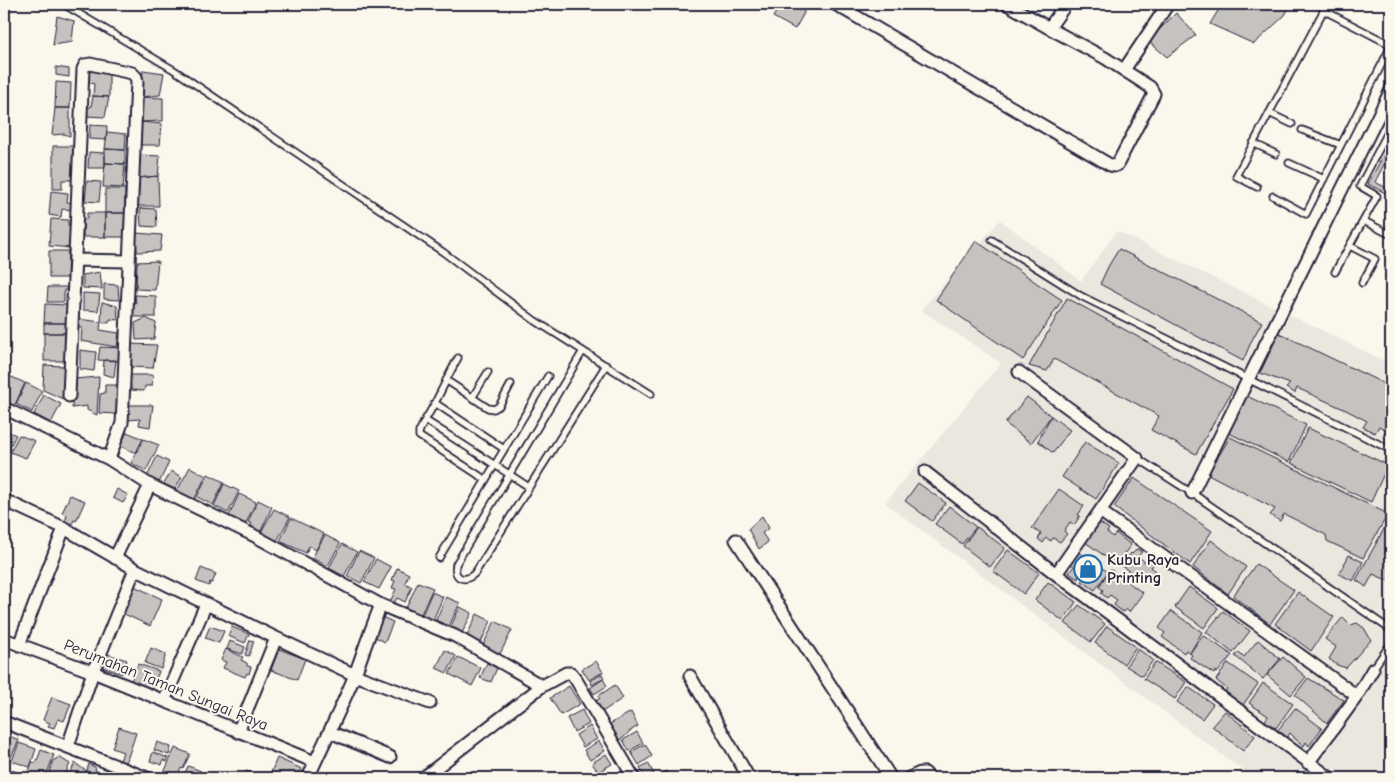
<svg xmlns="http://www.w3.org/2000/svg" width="1395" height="782" viewBox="0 0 1395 782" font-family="'Comic Neue',sans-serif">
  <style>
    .built { fill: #ebe7df }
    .building { fill: #c6c2c0; stroke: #22223b }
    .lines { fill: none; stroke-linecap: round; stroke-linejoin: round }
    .service-casing { stroke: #22223b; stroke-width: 9 }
    .minor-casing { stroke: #22223b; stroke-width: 15 }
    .service { stroke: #fbf7ec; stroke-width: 5.5 }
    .minor { stroke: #fbf7ec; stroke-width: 11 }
    .labels { text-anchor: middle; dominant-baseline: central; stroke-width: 4; stroke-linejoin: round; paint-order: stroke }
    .poi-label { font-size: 16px; font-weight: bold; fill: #22223b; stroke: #fbf7ec; text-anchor: start }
    .street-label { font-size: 16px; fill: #22223b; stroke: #fbf7ec }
  </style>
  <rect width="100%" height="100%" fill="#fbf7ec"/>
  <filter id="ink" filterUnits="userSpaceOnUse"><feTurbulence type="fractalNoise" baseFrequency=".02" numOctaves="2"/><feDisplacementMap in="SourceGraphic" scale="10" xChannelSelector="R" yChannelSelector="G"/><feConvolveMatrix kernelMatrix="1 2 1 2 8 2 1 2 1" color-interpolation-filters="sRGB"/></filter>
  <g filter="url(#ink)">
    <!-- built -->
    <path class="built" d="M1000,220L1081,281L1117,231L1391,364V778H1253L885,503L1001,363L921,310Z"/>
    <!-- building -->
    <path class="building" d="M781,4H805L803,8L804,13L795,29L773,17Z
      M1222,4H1291L1285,15L1254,44L1210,24Z
      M1176,13L1196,35L1167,57L1148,41Z
      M57,16L74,21L72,42L53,45Z
      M56,67L69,69V77L56,75Z
      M143,70L164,73L160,95L141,97Z
      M88,71L109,73V97L93,96L94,84L88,82Z
      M56,82L71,83L70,108H55Z
      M93,96L109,97L105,117L86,116V107H91Z
      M141,97L163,98V121L140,122Z
      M55,108H70V136L64,134L52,135Z
      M140,122L162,124L160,145H139Z
      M90,125L107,126L106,140L89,139Z
      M107,132L126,134L125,150L105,149Z
      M1391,141V151L1375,182L1391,190V196L1368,184Z
      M53,146H74V180H62V189H53Z
      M105,149L125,150V164L105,163Z
      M89,152L105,153V168H88Z
      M139,155L160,156L158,176L138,178Z
      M105,163L125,164L123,188L103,187Z
      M158,176L159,206H136L138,178Z
      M87,181L101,182L99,202L85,201Z
      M105,189H125V213H105Z
      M51,191L68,193L67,202L74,203L73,210L62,209L61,217L49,215Z
      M140,208L156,209L157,227L141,226Z
      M87,213H105V237H83V219H87Z
      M105,213H125L124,237H105Z
      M51,219L68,220V225H73L71,248L49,246Z
      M136,233L162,235L160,251L137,252Z
      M976,241L1020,271L1038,284L1062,300L1023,360L936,300Z
      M1119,249L1262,322L1252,340L1243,361L1100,284L1109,265Z
      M49,251H68L67,278H49Z
      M158,261L155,290L136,289L137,262Z
      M100,272L102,289L83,288V275Z
      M104,284L118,285L119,300L104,299Z
      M48,287H67V290H64V302H47Z
      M83,293L100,294L98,311L83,310Z
      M135,295L156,296V317H130L131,303H136Z
      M1067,298L1233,389L1196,454L1151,430L1159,416L1054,359L1047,371L1029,366Z
      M102,302L117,306L118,320L110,319L109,323L101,322Z
      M45,304L68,305L67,323H44Z
      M146,318L156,323L154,339L136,340L135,323Z
      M78,319L101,322L100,330L119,333L117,347L81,341L82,328H78Z
      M44,323H67V333H44Z
      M44,333H67V361H44Z
      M1279,333L1391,387V441L1383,437L1386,430L1379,426L1375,433L1363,427L1367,421L1346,410L1297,388L1295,393L1286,388L1290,384L1260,373Z
      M130,344L157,345L153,368L128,367Z
      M100,347L121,348L120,361L98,360Z
      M80,350L96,352L94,371L80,369Z
      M104,360H116L114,377L103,374Z
      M44,365L64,366L65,400L43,390Z
      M5,374L25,383L12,411L4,407V377Z
      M130,375H153L152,386H145L144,391L131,390Z
      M99,377L97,415L87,410V406L72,408L74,379Z
      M26,383L42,391L32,412L16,404Z
      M105,385H119L116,414L99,413L100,394L105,393Z
      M44,395L61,404L51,423L34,414Z
      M1247,396L1306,425L1289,462L1229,433Z
      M1027,397L1051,416L1031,443L1005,423Z
      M128,405H153L150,427L139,425L140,419L128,420Z
      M1051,416L1070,430L1053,453L1038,441Z
      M1308,428L1388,465L1371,502L1291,463Z
      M4,430L16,435L4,458Z
      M127,432L143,439L136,453L120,446Z
      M19,435L35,441L26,458L10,452Z
      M1230,437L1388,514L1363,558L1327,541L1326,535L1284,514L1280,521L1270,515L1275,509L1208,474Z
      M143,439L159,445L146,471L131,463Z
      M1085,442L1119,463L1096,499L1062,477Z
      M157,456L169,462L159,483L147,477Z
      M190,467L206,476L194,500L177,491Z
      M171,471L182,477L175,489L164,484Z
      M208,474L224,482L213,505L197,497Z
      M1134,478L1212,531L1190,564L1114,507Z
      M918,483L946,503L932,521L905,501Z
      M224,484L239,491L228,513L214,506Z
      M117,489L128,495L123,503L113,498Z
      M1059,489L1084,506L1078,515L1080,516L1074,525L1070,522L1064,531L1067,534L1060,542L1053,538L1051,541L1046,538L1043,543L1038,539L1041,534L1032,528Z
      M239,494L256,502L245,525L228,518Z
      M70,495L85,501L76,521L74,520L72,524L65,522L67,515L62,513Z
      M258,500L272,507L259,535L249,531L252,524L248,522Z
      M949,506L976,527L962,544L935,524Z
      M274,509L290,517L276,543L260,534Z
      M762,516L769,528L762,533L768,542L759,549L748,529Z
      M1391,516V582L1373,574L1366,587L1356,580Z
      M291,518L324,534L316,550L309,546L306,553L280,541Z
      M1099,522L1109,529L1107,532L1113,537L1116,533L1131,545L1116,564L1085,542Z
      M977,527L1005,548L990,567L963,546Z
      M325,535L340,543L328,566L312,558Z
      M1211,540L1246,567L1228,594L1193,567Z
      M342,544L357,552L344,576L329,568Z
      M1137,549L1142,552L1138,556L1146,563L1149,560L1154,564L1151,567L1156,571L1145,584L1121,565L1131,553L1132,554Z
      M1008,550L1039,573L1024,594L993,571Z
      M359,551L374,558L361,583L347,576Z
      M1077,551L1108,572L1095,590L1082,581L1084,578L1079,574L1078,579L1069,573L1074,566L1069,563Z
      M1349,555L1363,562L1353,581L1339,574Z
      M376,559L391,567L379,589L364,582Z
      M1256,564L1294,590L1270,624L1233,596Z
      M201,568L216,574L212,583L210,582L209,586L196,581Z
      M397,568L409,574L405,583L412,587L405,602L397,598L394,603L390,602L396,589L392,588L395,581L392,580Z
      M1111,570L1143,593L1129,612L1126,609L1123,612L1114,605L1117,600L1110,595L1107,598L1101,593L1103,590L1099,587L1108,572Z
      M418,582L433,588L421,614L406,608Z
      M1048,582L1076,602L1063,621L1035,600Z
      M134,586L162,599L150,626L122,613Z
      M1189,587L1218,608L1204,628L1175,607Z
      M432,592L443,597L433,620L422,615Z
      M1298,592L1334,617L1311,651L1275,624Z
      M446,597L460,603L448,628L435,622Z
      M1079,605L1105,624L1091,642L1065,623Z
      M460,607L472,613L461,635L449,630Z
      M1171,611L1202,632L1190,653L1186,650L1184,653L1162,637L1165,633L1159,628Z
      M1223,611L1250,631L1233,653L1206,632Z
      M477,614L491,621L480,644L466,638Z
      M382,617L393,622L385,642L373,636Z
      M1343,617L1351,625L1357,623L1364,628L1371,640L1346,668L1337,665L1329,659L1336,647L1325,639Z
      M495,621L512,630L499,656L482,647Z
      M210,626L224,631L219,643L205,638Z
      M1107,626L1136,647L1124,664L1095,643Z
      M232,627L249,634L245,643L228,636Z
      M1203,635L1232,655L1217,673L1216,671L1214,674L1190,658L1192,655L1190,653Z
      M250,640L254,641L249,656L245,655Z
      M1258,640L1280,659L1263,679L1235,656L1239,652L1244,657Z
      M230,641L245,647L242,654L227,649Z
      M151,648L166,654L161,669L145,663Z
      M226,649L243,657L241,660L247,663V666L251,667L249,674L247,673L245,677L223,668L226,662L221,660Z
      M279,649L305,659L297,680L271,670Z
      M1138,649L1153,660L1142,676L1126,666Z
      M445,650L456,656L447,673L436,668Z
      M107,654L127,660L122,674L102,667Z
      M458,657L481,668L472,686L449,674Z
      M1283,657L1306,677L1291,695L1267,675Z
      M596,661L603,672L589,680L582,669Z
      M1155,662L1186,682L1175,699L1144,679Z
      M487,663L497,668L491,682L480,678Z
      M1228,663L1258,684L1240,709L1222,696L1227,689L1216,680Z
      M138,664L159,671L153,689L131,681Z
      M602,674L604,678L592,685L590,681Z
      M1308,678L1344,700L1327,723L1295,695Z
      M603,679L607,686L594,694L590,688Z
      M1263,683L1293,704L1276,728L1265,721L1268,716L1249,703Z
      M615,685L623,698L602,712L595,702L600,698L598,696Z
      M569,686L580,704L561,715L550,698Z
      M1188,687L1213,704L1202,719L1177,702Z
      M52,697L71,704L64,721L58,719L54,728L48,726L50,723L43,720Z
      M1295,708L1322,728L1309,746L1306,742L1304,746L1294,738V737L1290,733L1287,737L1278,730Z
      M582,710L589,724L574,732L567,718Z
      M1225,711L1255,736L1243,751L1212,726Z
      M631,712L638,726L630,731L623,738L617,742L610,731L613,729L610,724Z
      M590,726L597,739L583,747L576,735Z
      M119,727L136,733L126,763L120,761L123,752L112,748Z
      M637,732L643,743L629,751L623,740Z
      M4,734L19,740L8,764L4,762Z
      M599,741L605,751L590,760L584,750Z
      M157,742L171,747L169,755L154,750Z
      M19,743L36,749L30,767L12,761Z
      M645,744L652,756L639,765L631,752Z
      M175,748L190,754L183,769L181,768L177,777L174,775L172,778H170L163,775Z
      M41,750L54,755L45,778H40L28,774L32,762L36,763Z
      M153,752L168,758L167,762L163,760L162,765L150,761Z
      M606,754L612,764L598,772L592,763Z
      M59,757L70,764L63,778L49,774L53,761Z
      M277,758L302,769L297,778H277L270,775Z
      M75,763L86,771L82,778H64L67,772L70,773Z
      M648,763L654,774L645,778L640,768Z
      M89,764L96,768L95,770L106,776V778H84Z
      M188,766L201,771L197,778H191L192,776L185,773Z
      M4,767L11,771L8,778H4Z
      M12,770L29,777V778H9Z
      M246,771L263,778H243Z
      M666,771L670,778H653Z
      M205,773L219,776L218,778H203Z"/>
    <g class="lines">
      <defs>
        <path id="service" d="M63,4L174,70L443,252L534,320L651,394
          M1323,10L1391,45
          M1269,113L1292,124
          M1302,130L1341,145
          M1253,143L1276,154
          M1289,163L1324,179
          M1257,187L1236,176L1327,4
          M1273,196L1306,214L1391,46
          M1364,221L1389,234
          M992,240L1081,296L1391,450
          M1350,246L1375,259L1362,283
          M1335,272L1377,196L1360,186L1391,126
          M583,351L456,564C453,579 465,583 475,573L606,365
          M458,358C446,379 438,400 425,420L529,487
          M446,380L488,408L494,409L499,406L511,384
          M472,398L488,372
          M435,403L504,449
          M425,420L419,432V436L486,480
          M1137,458L1192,493L1391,630
          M439,558L548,376
          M1373,669L1391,643"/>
        <path id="minor" d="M835,4L1110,165L1114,166L1117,165L1154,94L1150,87L1105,58L1049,28L1007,4
          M1049,28L1066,4
          M1124,70L1168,4
          M75,260L128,261
          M1019,372L1137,458L1056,574
          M69,396L83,69L85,65L90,64L132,73L136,77L137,81L123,403L122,423L109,459
          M4,408L109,459L150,485L253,535L381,605L455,636L542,686
          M925,472L1056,574L1330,778
          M1192,493L1391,90
          M4,500L64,528L135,569L276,638L355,675L430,703
          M1100,511L1357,696
          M736,540L891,778
          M115,558L150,485
          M4,639L93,672L315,762
          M19,645L64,528
          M690,676L749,778
          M164,701L206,604
          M4,722L147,778
          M238,732L276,638
          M330,732L390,757
          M68,746L93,672L135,569
          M1308,763L1357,696L1373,669
          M308,778C323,744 340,711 354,677C363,653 371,628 381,605
          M423,778L542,686L566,673H571L575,678L634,778
          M909,778L920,773H925L929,778"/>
      </defs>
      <!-- service casing -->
      <use href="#service" class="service-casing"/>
      <!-- minor casing -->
      <use href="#minor" class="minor-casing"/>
      <!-- service -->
      <use href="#service" class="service"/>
      <!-- minor -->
      <use href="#minor" class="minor"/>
    </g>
  </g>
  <!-- icons -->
  <defs>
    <symbol id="shop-ring" viewBox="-11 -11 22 22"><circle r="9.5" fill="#fbf7ec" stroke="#1f6fb2" stroke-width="1.5"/><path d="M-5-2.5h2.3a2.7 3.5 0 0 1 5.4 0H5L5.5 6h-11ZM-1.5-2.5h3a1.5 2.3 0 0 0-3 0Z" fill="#1f6fb2"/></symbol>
  </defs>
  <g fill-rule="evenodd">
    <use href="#shop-ring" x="1072" y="553" width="32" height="32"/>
  </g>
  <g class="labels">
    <!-- poi labels -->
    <g class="poi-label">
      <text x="1107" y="560">Kubu Raya<tspan x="1107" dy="18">Printing</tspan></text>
    </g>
    <!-- street labels -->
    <g class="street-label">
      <text transform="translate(166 685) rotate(22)">Perumahan Taman Sungai Raya</text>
    </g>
  </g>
  <!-- margin -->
  <rect width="1395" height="782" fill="none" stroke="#fbf7ec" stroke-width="20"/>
  <rect x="10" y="10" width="1375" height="762" fill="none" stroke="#22223b" stroke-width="2" filter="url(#ink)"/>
</svg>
